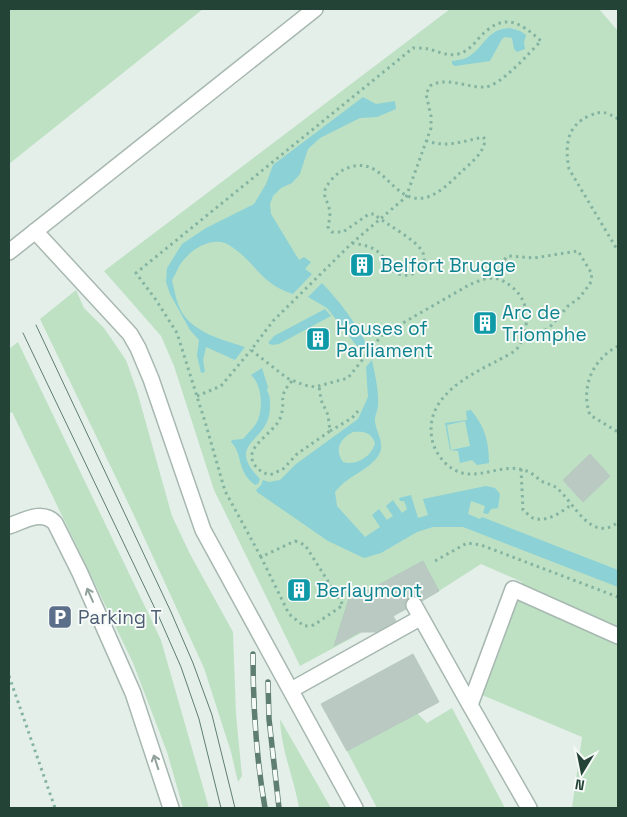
<svg xmlns="http://www.w3.org/2000/svg" width="627" height="817" viewBox="0 0 627 817" font-family="'Space Grotesk',sans-serif">
  <style>
    .green { fill: #bee1c4 }
    .water { fill: #8bd1d6; fill-rule: evenodd }
    .building { fill: #bacac3; stroke: #b7c9c0 }
    .lines { fill: none; stroke-linecap: round; stroke-linejoin: round }
    .minor-casing { stroke: #a7b8b1; stroke-width: 18 }
    .path { stroke: #84b4a1; stroke-width: 3; stroke-dasharray: 2.5 4; stroke-linecap: butt }
    .minor { stroke: #fff; stroke-width: 15 }
    .tram { stroke: #5e7e72; stroke-width: 1 }
    .rail-casing { stroke: #5e7e72; stroke-width: 5.5 }
    .rail { stroke: #f7fbf8; stroke-width: 4; stroke-dasharray: 11; stroke-linecap: butt }
    .oneway { stroke: #91a19b }
    .labels { text-anchor: middle; dominant-baseline: central; stroke-width: 4; stroke-linejoin: round; paint-order: stroke }
    .culture-label { font-size: 19px; fill: #0d838f; stroke: #f7fbf8; text-anchor: start }
    .service-label { font-size: 19px; fill: #4e5e75; stroke: #f7fbf8; text-anchor: start }
  </style>
  <rect width="100%" height="100%" fill="#e5efea"/>
  <!-- green -->
  <path class="green" d="M9,9H203L9,164Z
    M450,9H599L618,31V808H572L582,737L482,695L522,582L481,564L439,591L300,666L214,490L174,366L161,336L104,271Z
    M76,290L84,308L104,328L126,360L137,391L172,516L190,554L233,632L236,714L242,776L238,782L231,752L204,668L131,509L40,319Z
    M18,342L161,640L209,808H183L167,752L133,663L12,412L9,414V349Z
    M452,708L505,808H377L347,751L417,713L427,723Z
    M280,719L331,808H299C294,778 281,750 280,719Z"/>
  <!-- water -->
  <path class="water" d="M510,28L520,31L526,35L524,42L525,49L517,52L514,49L512,38L505,37L502,39L490,61L455,66L452,64V61C457,60 463,60 468,57C485,47 486,29 510,28Z
    M363,97L376,104L395,101L396,109L377,117L360,118L320,138L308,149L300,174L292,183L281,188L273,196L270,204L271,214L299,260L304,257L311,262L305,269L312,274L293,294C261,284 256,263 232,247C215,234 192,248 181,263C178,268 175,275 172,280C174,288 175,296 178,304C187,331 220,339 245,347L235,360L206,347L203,360L205,372L201,373L197,355L199,340L190,330L170,294L166,282L167,268L182,244L206,228L254,204L266,184L273,165Z
    M322,283C339,301 354,320 366,343L360,350L327,308L308,297Z
    M325,309L331,316L279,344L272,345L268,343L274,336Z
    M372,360C375,375 379,391 378,406C378,411 374,416 375,421C376,435 389,446 374,461C362,473 345,478 335,492L337,506L365,537L380,527L372,515L379,509L387,520L393,516L386,506L393,500L402,513L407,509L404,501H400L399,498L411,495L418,518L428,515L423,499L486,486L495,488L500,494L498,508L491,509L488,514L483,513L485,506L471,501L468,514L480,519L482,517L618,570V587L463,527H433L417,532L381,553L364,558L328,541L257,492L256,490L261,485L263,480L269,482L280,480L296,464L358,419L368,397L366,367ZM353,432C364,431 371,432 375,443C372,456 357,466 343,462C334,449 340,439 353,432Z
    M262,368L268,387L267,391C270,395 270,400 270,406C271,443 223,441 260,479L258,484L255,485C236,471 243,453 231,442L232,440L243,439C248,433 255,427 258,420C263,406 262,385 251,375Z
    M471,410C485,427 489,442 489,463L477,465L472,460L460,463L458,451L450,450L445,423L467,420L466,411ZM465,421L470,446L451,450L447,425Z"/>
  <!-- building -->
  <path class="building" d="M590,454L610,476L583,502L563,480Z
    M423,561L439,591L422,601L418,597H410L406,601V609L393,616L396,621L376,632H360L334,646L350,595L356,597Z
    M413,654L439,702L347,751L321,704Z"/>
  <g class="lines">
    <defs>
      <path id="minor" d="M35,231L130,334L138,348L151,379L203,530L355,808
        M9,252L315,9
        M9,526C24,521 42,509 55,523L80,573L133,693L171,808
        M414,605L470,705
        M291,690L420,618
        M529,808L470,705L513,589L618,636"/>
    </defs>
    <!-- minor casing -->
    <use href="#minor" class="minor-casing"/>
    <!-- path -->
    <path class="path" d="M618,119C607,112 601,110 589,116C566,126 565,147 569,169L618,251
      M352,243C364,245 376,247 383,257C386,263 389,269 395,272C406,280 427,272 424,256C421,241 386,225 374,214H369L343,232H332L328,227C329,221 331,214 329,208C328,202 323,197 325,190C328,182 336,174 343,170C383,150 390,203 423,198C437,196 451,182 461,172C470,164 485,152 485,139L483,137C464,141 447,148 427,141
      M497,277L500,264L508,256L534,258L578,251L592,274L590,284L579,298L568,306L550,327L541,333L523,335
      M618,346C593,359 580,387 590,415L618,432
      M292,381C277,398 286,398 281,416C276,433 243,446 254,464C258,470 263,473 270,475L283,469L297,454L330,431L328,415L321,400L319,386
      M197,396L221,386L251,350
      M330,431L352,418L358,411
      M521,469L523,510C526,512 530,517 533,518C547,523 561,512 571,505
      M295,541L305,545L343,605L314,625L304,626L289,614L261,557Z
      M261,557L225,491L206,425L177,333L156,300L136,273L413,48C418,48 424,48 428,49C438,51 448,57 458,54C467,52 473,45 479,38C503,12 519,21 541,41C529,53 500,87 484,87C467,88 446,76 430,86L426,94L431,116V128L406,197L352,243L273,321L251,350L287,378L304,385L315,387L348,378L382,335L469,285C478,281 491,275 501,280C524,291 532,312 523,336C522,339 521,344 519,346C515,353 503,357 497,361C467,376 424,398 432,439C435,456 452,475 471,474C492,474 511,462 531,473C535,476 539,479 543,482C548,484 553,485 557,488C574,503 592,544 618,522
      M435,561L467,543L481,545L618,597
      M9,676L55,808"/>
    <!-- minor -->
    <use href="#minor" class="minor"/>
    <!-- tram -->
    <path class="tram" d="M36,325L171,612L193,663L212,715L235,808
      M23,333L159,617L181,667L199,719L221,808"/>
    <defs>
      <path id="rail" d="M253,654C253,706 256,757 265,808
        M268,682L269,719L279,808"/>
    </defs>
    <!-- rail casing -->
    <use href="#rail" class="rail-casing"/>
    <!-- rail -->
    <use href="#rail" class="rail"/>
  </g>
  <!-- one-way arrows -->
  <defs><path id="oneway-shaft" d="M-6 0H5M1.5-3L5.5 0L1.5 3" fill="none" stroke-width="1.6" stroke-linecap="round" stroke-linejoin="round" transform="scale(1.25)"/></defs>
  <g class="oneway">
    <use href="#oneway-shaft" transform="translate(90 595) rotate(-114)"/>
    <use href="#oneway-shaft" transform="translate(156 762) rotate(-108)"/>
  </g>
  <!-- icons -->
  <defs>
    <symbol id="building-square" viewBox="-11 -11 22 22"><rect x="-9" y="-9" width="18" height="18" rx="4" fill="#0f9aa8" stroke="#f7fbf8"/><path d="M-4-6H4V6H1V3H-1V6H-4ZM-2.5-4.3h1.7v1.8h-1.7ZM.8-4.3h1.7v1.8H.8ZM-2.5-1h1.7V.8h-1.7ZM.8-1h1.7V.8H.8Z" fill="#fff"/></symbol>
    <symbol id="parking-square" viewBox="-11 -11 22 22"><rect x="-9" y="-9" width="18" height="18" rx="4" fill="#5c6f8a" stroke="#f7fbf8"/><path d="M-3.5-5.5H1a3.5 3.5 0 0 1 0 7H-1V5.5H-3.5ZM-1-3.4V-.6H.8a1.4 1.4 0 0 0 0-2.8Z" fill="#fff"/></symbol>
  </defs>
  <g fill-rule="evenodd">
    <use href="#building-square" x="348" y="251" width="28" height="28"/>
    <use href="#building-square" x="471" y="309" width="28" height="28"/>
    <use href="#building-square" x="304" y="325" width="28" height="28"/>
    <use href="#building-square" x="285" y="576" width="28" height="28"/>
    <use href="#parking-square" x="46" y="603" width="28" height="28"/>
  </g>
  <g class="labels">
    <!-- culture labels -->
    <g class="culture-label">
      <text x="380" y="265">Belfort Brugge</text>
      <text x="502" y="312">Arc de<tspan x="502" dy="22">Triomphe</tspan></text>
      <text x="336" y="328">Houses of<tspan x="336" dy="22">Parliament</tspan></text>
      <text x="316" y="590">Berlaymont</text>
    </g>
    <!-- service labels -->
    <g class="service-label">
      <text x="78" y="617">Parking T</text>
    </g>
  </g>
  <!-- border -->
  <rect width="627" height="817" fill="none" stroke="#234337" stroke-width="20"/>
  <!-- north arrow -->
  <g transform="translate(582 772) rotate(190)" stroke="#f7fbf8" stroke-width="4" paint-order="stroke">
  <path d="M0-4L9 19L0 12L-9 19Z" fill="#234337"/>
  <text y="-8" font-size="14" font-weight="bold" text-anchor="middle" fill="#234337">N</text>
  </g>
</svg>
